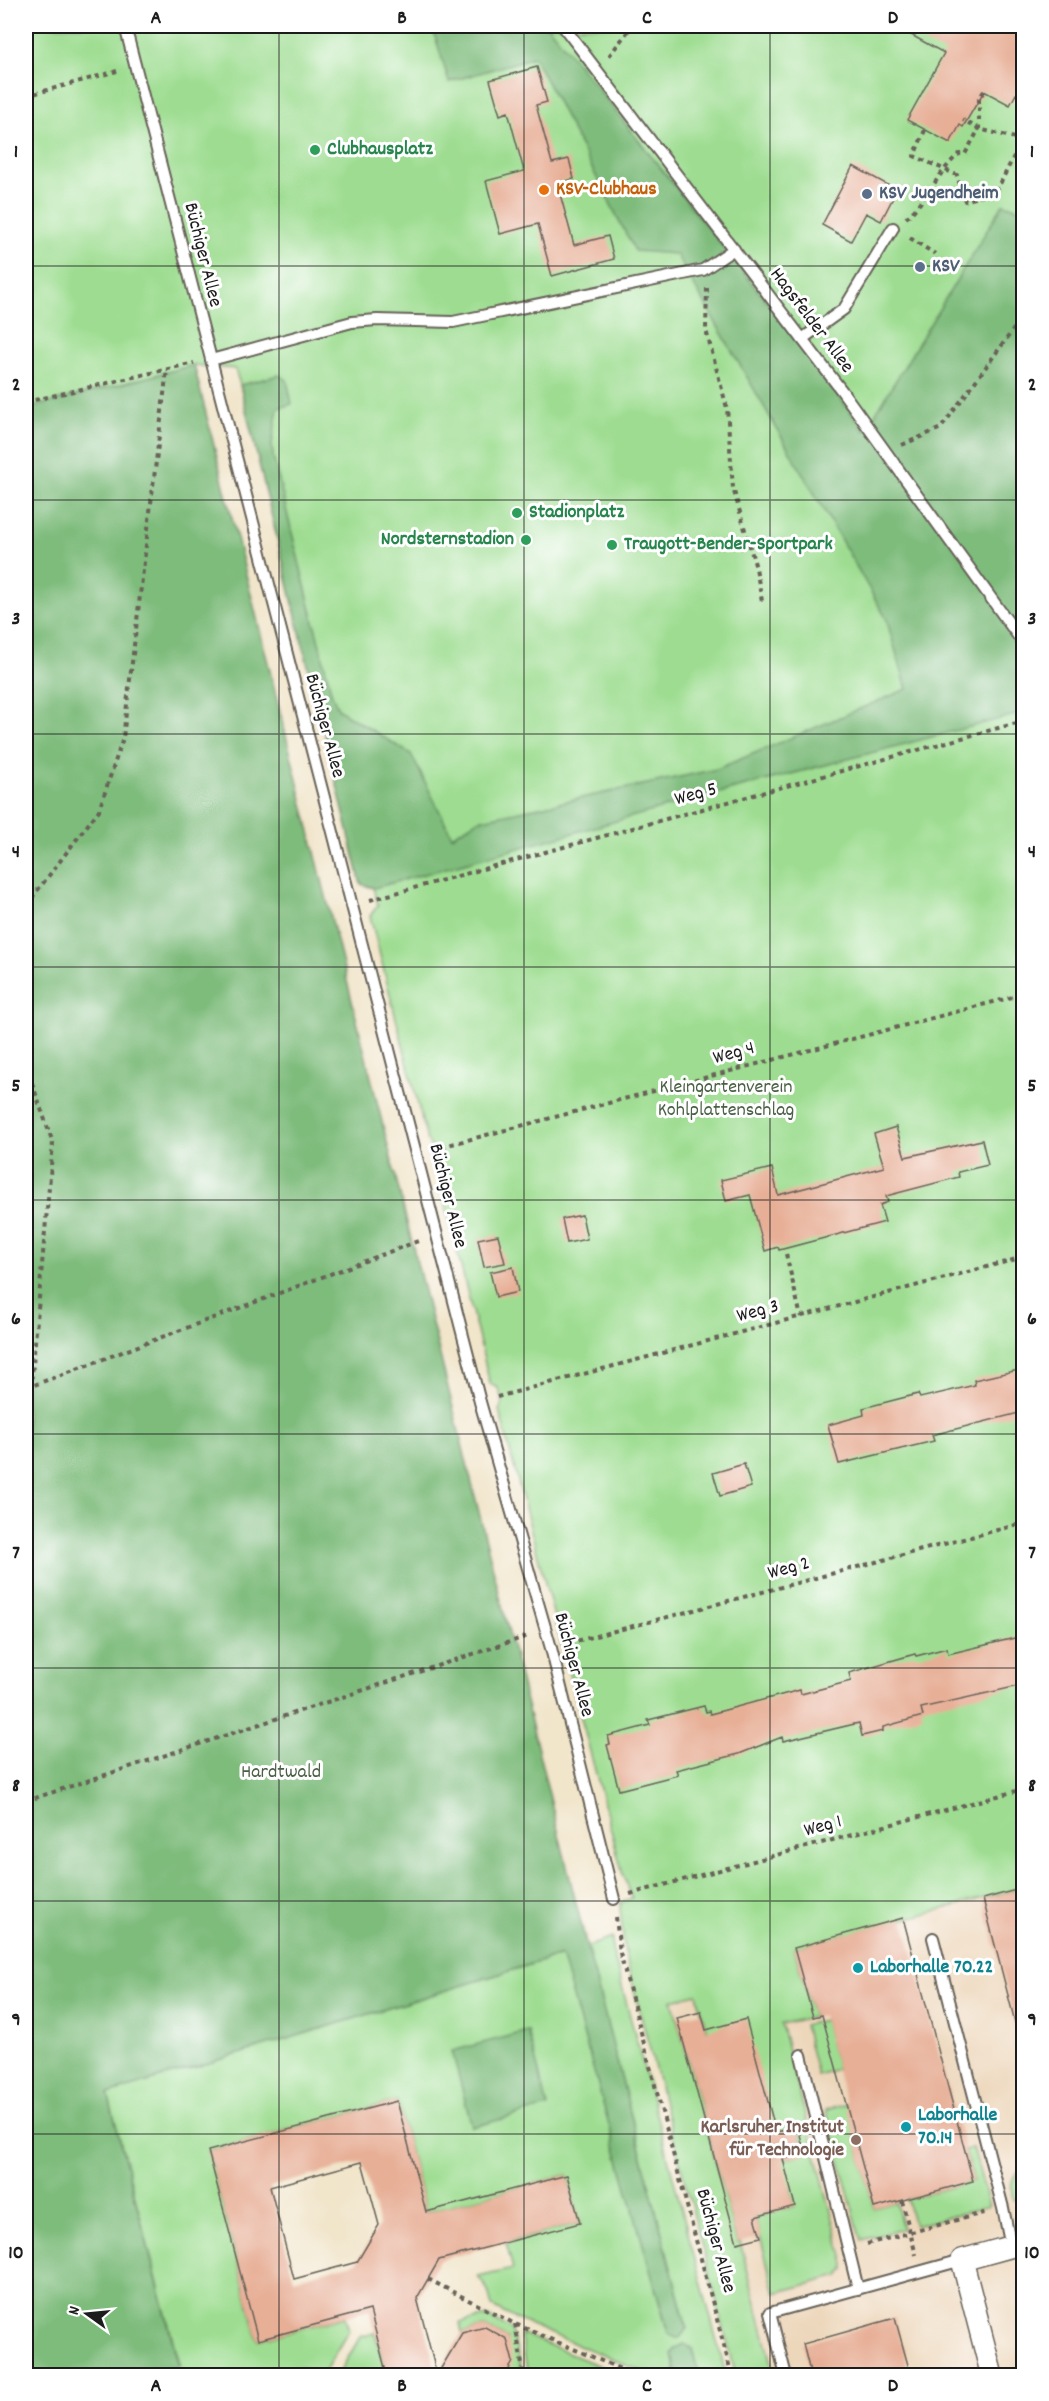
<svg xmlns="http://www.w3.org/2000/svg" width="1049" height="2401" viewBox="0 0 1049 2401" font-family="Dekko,sans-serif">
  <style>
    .built { fill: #edd7bb }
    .green { fill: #9edd91; stroke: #5d7c56; stroke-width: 1.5; fill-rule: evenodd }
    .forest { fill: #7ebc7b; stroke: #4d6c4c; stroke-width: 1.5 }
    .building { fill: #e7af96; fill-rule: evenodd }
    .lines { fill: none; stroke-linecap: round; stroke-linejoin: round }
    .lane-casing { stroke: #676259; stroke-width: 14 }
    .street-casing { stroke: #676259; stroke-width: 24 }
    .path { stroke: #676259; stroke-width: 4; stroke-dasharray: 4.5 4.5; stroke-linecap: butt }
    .lane { stroke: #fff; stroke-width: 10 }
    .street { stroke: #fff; stroke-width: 21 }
    .grid { fill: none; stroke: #1c1c1c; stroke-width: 1.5; stroke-opacity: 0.55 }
    .leisure-dot { fill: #2e9e5b; stroke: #fff; stroke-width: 2 }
    .food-dot { fill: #e8710a; stroke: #fff; stroke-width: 2 }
    .service-dot { fill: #5c6f8a; stroke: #fff; stroke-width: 2 }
    .culture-dot { fill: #0f9aa8; stroke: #fff; stroke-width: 2 }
    .education-dot { fill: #8d6e63; stroke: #fff; stroke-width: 2 }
    .labels { text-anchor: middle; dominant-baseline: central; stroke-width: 6; stroke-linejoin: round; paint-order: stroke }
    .leisure-label { font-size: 20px; font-weight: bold; fill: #27864d; stroke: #fff; text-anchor: start }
    .food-label { font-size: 20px; font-weight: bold; fill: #c56008; stroke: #fff; text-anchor: start }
    .service-label { font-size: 20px; font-weight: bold; fill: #4e5e75; stroke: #fff; text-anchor: start }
    .street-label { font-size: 20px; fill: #1c1c1c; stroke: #fff }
    .park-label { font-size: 20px; fill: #4a6045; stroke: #fff }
    .culture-label { font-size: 20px; font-weight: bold; fill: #0d838f; stroke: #fff; text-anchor: start }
    .education-label { font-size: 20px; font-weight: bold; fill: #785e54; stroke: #fff; text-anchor: end }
    .neatline { fill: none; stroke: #1c1c1c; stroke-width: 2 }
    .grid-label { font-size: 20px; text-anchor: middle; font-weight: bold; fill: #1c1c1c }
  </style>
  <rect width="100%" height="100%" fill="#fff"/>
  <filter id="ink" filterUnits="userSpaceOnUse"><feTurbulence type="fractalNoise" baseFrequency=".0167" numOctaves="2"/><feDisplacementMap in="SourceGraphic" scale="12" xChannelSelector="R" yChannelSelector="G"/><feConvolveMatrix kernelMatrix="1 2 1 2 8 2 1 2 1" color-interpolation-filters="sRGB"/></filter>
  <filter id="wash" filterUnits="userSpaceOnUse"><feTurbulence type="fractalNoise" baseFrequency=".008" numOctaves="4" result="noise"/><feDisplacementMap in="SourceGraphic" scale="24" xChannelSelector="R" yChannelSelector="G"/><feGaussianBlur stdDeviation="1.35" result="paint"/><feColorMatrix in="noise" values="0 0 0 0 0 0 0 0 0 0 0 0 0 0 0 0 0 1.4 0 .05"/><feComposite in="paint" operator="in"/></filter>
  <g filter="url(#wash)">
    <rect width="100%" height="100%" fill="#f1e5ca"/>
    <!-- built -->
    <path class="built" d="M1023,1800V2375H751L626,1905Z"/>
    <!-- green -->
    <path class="green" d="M26,26H1023V210L1003,204L1023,658V1888L794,1948L813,2017L781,2024L845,2264V2270L839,2276L775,2293L697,1994L672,2000L737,2243L740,2242L775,2375H736L625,1955L620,1908L621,1902L632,1898L624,1879L499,1410L503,1403L498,1388L490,1384L432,1149L427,1140L370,916L378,905L373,888L361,884L240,385L235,369L194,365L26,409ZM798,2127L805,2153L788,2158L781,2131ZM790,2187L795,2206L762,2215Z
      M612,1938V1949L726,2375H699L692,2349L674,2366L676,2375H650L516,2319L492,2307L488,2290L478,2277L513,2269L506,2243L580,2223L567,2175L426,2212L397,2101L208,2151L258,2340L345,2317L349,2330L323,2374C287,2360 289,2373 256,2375C232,2378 206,2375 182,2375L108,2094L562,1955L668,2333L687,2329L587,1947Z
      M824,2020L837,2069L817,2075L804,2025Z
      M847,2104L874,2208L896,2202L903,2229L861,2240L826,2110Z
      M973,2148L989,2206L914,2226L907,2199L973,2181L965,2150Z
      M1023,2169V2197L1013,2200C1010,2186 1010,2176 1023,2169Z
      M488,2317L511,2329L519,2358L521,2375H505L507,2339L485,2327L462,2333L460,2323Z
      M375,2333L387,2375H338L360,2337Z
      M520,2333L622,2375H528Z"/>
    <!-- forest -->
    <path class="forest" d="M432,26H548L770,306L865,431L1003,204L1023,210V713L696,799L374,888L361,884L240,385L279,375L287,380L292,404L278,408L272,444L273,456L332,695L339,710L411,754L452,836L478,820L717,769L907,689L886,618L676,254L635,251L534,57L449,82Z
      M194,365L587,1947L687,2329C682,2339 677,2341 668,2333L561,1955L108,2094L179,2366L145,2375H26V409Z
      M528,2031L548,2107L472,2127L452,2051Z
      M684,2344L692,2349L699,2375H676L672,2354L676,2348Z"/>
    <g id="blocks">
      <!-- building -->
      <path class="building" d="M895,26H1023V98L1016,94L1010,105L984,91L963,127L960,125L950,143L907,120L944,53Z
        M537,67L547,102L536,105L552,163L569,159L574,179L557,183L574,245L608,236L614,259L552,276L538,224L500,234L486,181L524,171L508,112L500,115L490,80Z
        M853,166L897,190L881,221L866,213L851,241L822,225Z
        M896,1127L905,1157L982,1140L988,1165L958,1172L959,1177L886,1196L888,1202L880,1205L885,1222L779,1250L778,1247L765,1251L750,1195L726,1201L721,1180L772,1168L778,1195L884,1167L874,1134Z
        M582,1215L587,1239L567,1243L562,1219Z
        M498,1235L505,1263L484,1267L478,1239Z
        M513,1267L518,1292L496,1297L490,1272Z
        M1023,1369V1412L932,1435L934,1441L839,1464L828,1425L864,1415L863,1408L918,1394L920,1398L975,1385L974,1380Z
        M744,1464L751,1487L720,1496L713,1473Z
        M1023,1636V1685L921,1708L923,1716L883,1727V1731L862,1736L859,1723L783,1741L782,1737L739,1754L676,1770L678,1775L619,1790L607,1745L610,1744L608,1736L650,1725L648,1720L704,1706L706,1712L709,1711L710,1714L800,1690L801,1694L851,1681L849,1673L915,1654L916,1656L947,1648L948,1654Z
        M1023,1888V2025L1016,2026L983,1899Z
        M903,1918L973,2181L874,2208L822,2015L813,2017L794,1948Z
        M701,2012L706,2030L746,2019L776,2132L798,2127L805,2154L783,2159L795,2206L755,2217L761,2237L737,2243L677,2018Z
        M397,2101L426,2212L567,2175L580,2223L439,2260L417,2298L437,2375L462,2333L485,2327L507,2339L513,2362L505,2376H387L370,2310L258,2340L208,2151ZM362,2162L379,2225L357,2262L294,2279L270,2187Z
        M895,2318L911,2376H811L803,2344Z"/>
    </g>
  </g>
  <g filter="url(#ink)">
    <use href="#blocks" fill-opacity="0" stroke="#676259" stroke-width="1.5"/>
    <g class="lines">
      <defs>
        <path id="lane" d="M125,26L480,1402L551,1648L614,1899
          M563,26L842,391L1024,644
          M802,339L844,309L893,228
          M211,360L352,322L377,320L453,322L703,270L734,249
          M933,1938L1003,2208L1011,2247
          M801,2055L858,2289
          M786,2376L770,2313L962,2260"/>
        <path id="street" d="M992,2376L962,2260L1024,2243"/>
      </defs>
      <!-- lane casing -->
      <use href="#lane" class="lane-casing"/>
      <!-- street casing -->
      <use href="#street" class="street-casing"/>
      <!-- path -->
      <path class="path" d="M609,56L632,26
        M984,91L979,99V129L1023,140
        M26,96L117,71
        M925,130L914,156L957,175L965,201L996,192L1022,140
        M906,218C927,200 938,172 959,154H965L979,129L963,120
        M910,238L935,254
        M707,288L706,330L727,408L733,488L756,568L762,601
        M26,402L194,363
        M902,445L941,428L1024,315
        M370,900L1024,721
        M26,915L31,899L99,810L123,738L167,369
        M26,1066L53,1143L31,1386L26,1422
        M433,1149L1024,994
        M786,1254L801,1317
        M26,1388L421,1240
        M497,1397L1024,1257
        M569,1643L1024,1523
        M26,1801L528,1636
        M630,1894L1024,1789
        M616,1917L620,1953L732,2376
        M902,2201L916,2255
        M867,2244L987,2212
        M428,2279L515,2324L637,2376
        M515,2324L524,2376"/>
      <!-- lane -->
      <use href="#lane" class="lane"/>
      <!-- street -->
      <use href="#street" class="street"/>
    </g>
  </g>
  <!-- grid -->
  <path class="grid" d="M279,26V2376M524,26V2376M770,26V2376M26,266H1024M26,500H1024M26,734H1024M26,967H1024M26,1200H1024M26,1434H1024M26,1668H1024M26,1901H1024M26,2134H1024"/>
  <!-- markers -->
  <g class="leisure-dot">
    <circle cx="315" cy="150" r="6"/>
    <circle cx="517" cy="513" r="6"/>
    <circle cx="526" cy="540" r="6"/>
    <circle cx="612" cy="545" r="6"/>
  </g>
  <circle class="food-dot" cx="544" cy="190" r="6"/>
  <g class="service-dot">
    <circle cx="867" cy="194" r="6"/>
    <circle cx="920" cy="267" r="6"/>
  </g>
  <g class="culture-dot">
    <circle cx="858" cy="1968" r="6"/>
    <circle cx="906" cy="2127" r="6"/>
  </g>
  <circle class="education-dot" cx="856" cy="2140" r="6"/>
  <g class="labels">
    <!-- leisure labels -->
    <g class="leisure-label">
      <text x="327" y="150">Clubhausplatz</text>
      <text x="529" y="513">Stadionplatz</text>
      <text x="514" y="540" text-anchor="end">Nordsternstadion</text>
      <text x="624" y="545">Traugott-Bender-Sportpark</text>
    </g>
    <!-- food labels -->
    <g class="food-label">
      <text x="556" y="190">KSV-Clubhaus</text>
    </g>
    <!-- service labels -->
    <g class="service-label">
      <text x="879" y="194">KSV Jugendheim</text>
      <text x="932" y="267">KSV</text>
    </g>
    <!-- street labels -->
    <g class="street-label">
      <text transform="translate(202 255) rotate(76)">Büchiger Allee</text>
      <text transform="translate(811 321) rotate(53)">Hagsfelder Allee</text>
      <text transform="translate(324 726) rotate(75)">Büchiger Allee</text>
      <text transform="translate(696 795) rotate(-15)">Weg 5</text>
      <text transform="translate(734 1054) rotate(-15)">Weg 4</text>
      <text transform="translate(447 1196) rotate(76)">Büchiger Allee</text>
      <text transform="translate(758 1312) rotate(-15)">Weg 3</text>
      <text transform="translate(789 1569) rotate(-15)">Weg 2</text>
      <text transform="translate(573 1665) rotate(75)">Büchiger Allee</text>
      <text transform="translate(823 1827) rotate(-15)">Weg 1</text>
      <text transform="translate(715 2241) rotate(75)">Büchiger Allee</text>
    </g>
    <!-- park labels -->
    <g class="park-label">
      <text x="726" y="1088">Kleingartenverein<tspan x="726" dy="23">Kohlplattenschlag</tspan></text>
      <text x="281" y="1773">Hardtwald</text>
    </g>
    <!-- culture labels -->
    <g class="culture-label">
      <text x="870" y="1968">Laborhalle 70.22</text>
      <text x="918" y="2116">Laborhalle<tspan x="918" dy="23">70.14</tspan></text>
    </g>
    <!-- education labels -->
    <g class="education-label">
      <text x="844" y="2128">Karlsruher Institut<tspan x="844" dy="23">für Technologie</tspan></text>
    </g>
  </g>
  <!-- margin -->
  <rect width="1049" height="2401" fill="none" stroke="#fff" stroke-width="66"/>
  <!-- north arrow -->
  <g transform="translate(87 2314) rotate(285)" stroke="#ffffff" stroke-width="4.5" paint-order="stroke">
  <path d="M0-4.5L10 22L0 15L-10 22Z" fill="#1c1c1c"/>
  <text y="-9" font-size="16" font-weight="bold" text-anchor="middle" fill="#1c1c1c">N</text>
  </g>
  <rect x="33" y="33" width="983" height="2335" class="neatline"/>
  <g class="grid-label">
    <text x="156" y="23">A</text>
    <text x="402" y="23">B</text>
    <text x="647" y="23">C</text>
    <text x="893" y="23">D</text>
    <text x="16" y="157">1</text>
    <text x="1032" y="157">1</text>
    <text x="16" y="390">2</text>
    <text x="1032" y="390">2</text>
    <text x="16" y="624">3</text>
    <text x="1032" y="624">3</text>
    <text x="16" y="857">4</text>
    <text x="1032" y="857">4</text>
    <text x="16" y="1091">5</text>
    <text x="1032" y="1091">5</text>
    <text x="16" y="1324">6</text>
    <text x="1032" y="1324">6</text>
    <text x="16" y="1558">7</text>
    <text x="1032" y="1558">7</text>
    <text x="16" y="1791">8</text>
    <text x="1032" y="1791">8</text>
    <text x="16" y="2025">9</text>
    <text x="1032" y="2025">9</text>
    <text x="16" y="2258">10</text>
    <text x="1032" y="2258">10</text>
    <text x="156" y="2391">A</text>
    <text x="402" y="2391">B</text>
    <text x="647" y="2391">C</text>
    <text x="893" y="2391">D</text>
  </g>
</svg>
